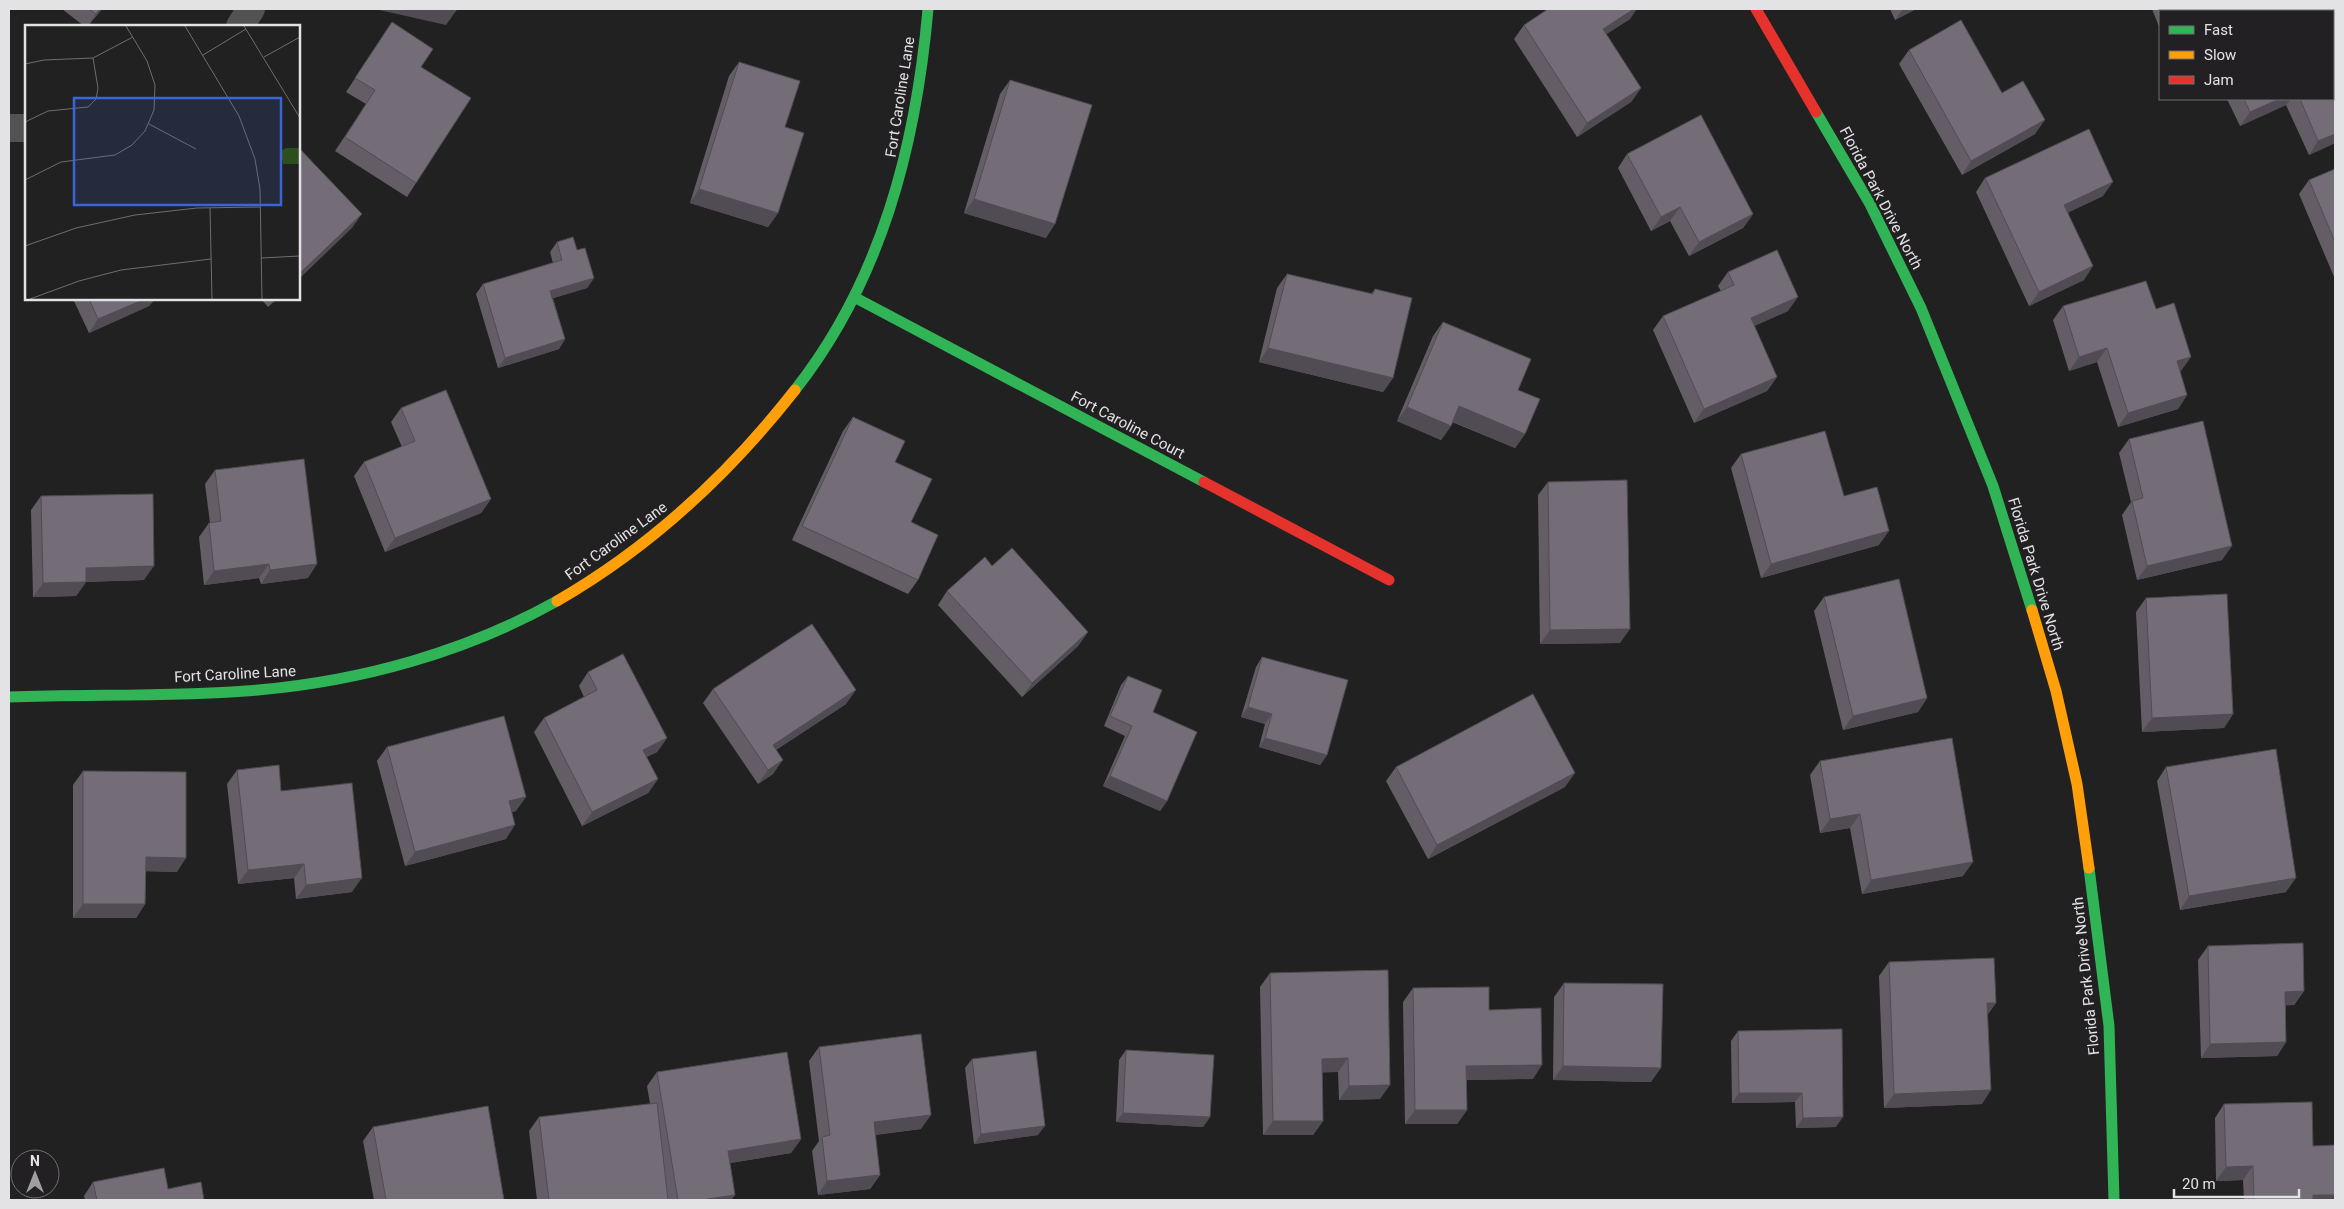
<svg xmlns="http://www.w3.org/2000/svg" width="2344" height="1209" viewBox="0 0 2344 1209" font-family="Roboto,sans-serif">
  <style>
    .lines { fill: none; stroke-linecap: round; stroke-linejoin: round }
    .street { stroke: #525252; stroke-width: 28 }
    .fast { stroke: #30b455; stroke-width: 11 }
    .slow { stroke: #ff9f0a; stroke-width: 11 }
    .jam { stroke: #e5322d; stroke-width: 11 }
    .wall { fill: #645d66 }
    .shaded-wall { fill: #514c53 }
    .building { fill: #746c77; stroke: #514c53 }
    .labels { text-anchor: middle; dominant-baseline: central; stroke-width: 5; stroke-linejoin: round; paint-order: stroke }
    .street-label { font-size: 15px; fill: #e3e2e4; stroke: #222022 }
    .inset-road { fill: none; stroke: #6f6e6f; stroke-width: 1 }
    .view { fill: #3b64da; fill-opacity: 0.15; stroke: #3b64da; stroke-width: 2.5 }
    .inset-edge { fill: none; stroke: #e3e2e4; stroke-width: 2.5 }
  </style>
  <rect width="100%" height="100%" fill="#212121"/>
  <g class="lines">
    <!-- street -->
    <path class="street" d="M240,26L251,9
      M9,128H26"/>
    <!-- fast -->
    <path class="fast" d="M1816,112L1870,204L1921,308L1993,486L2032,610
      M854,297L1204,482
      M795,390C881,281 916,146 928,9
      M9,697C92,694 175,697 258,690C361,681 466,652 557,601
      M2089,868L2109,1026L2114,1200"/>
    <!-- slow -->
    <path class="slow" d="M557,601C649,548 729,474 795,390
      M2032,610L2056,691L2077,784L2089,868"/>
    <!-- jam -->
    <path class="jam" d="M1756,9L1816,112
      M1204,482L1389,580"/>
  </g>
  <!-- wall -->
  <path class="wall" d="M62,9H102L88,26H84Z
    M1890,9H1916L1895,20Z
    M2152,9H2263L2257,11H2160V29Z
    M1630,19L1606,34L1641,88L1631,102L1577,137L1514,39L1524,25Z
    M392,22L421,67L416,183L407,197L335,151L366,104L346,92Z
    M2335,42V143L2309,155L2286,105L2240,126L2227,99H2333Z
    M1909,50L2002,93L2035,134L1962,175L1899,64Z
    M739,62L785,127L778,213L768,227L690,203L729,76Z
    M1010,80L1046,238L964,213L1000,94Z
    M1627,154L1753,214L1743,228L1689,256L1670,221L1651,231L1618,168Z
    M2335,169V279L2299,194L2309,180Z
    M1985,178L2103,196L2068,212L2084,280L2029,306L1976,192Z
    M557,242L577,250L594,278L587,288L553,298L565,339L559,349L498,368L476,294L483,284L553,263L550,252Z
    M1728,272L1788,311L1754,326L1777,377L1767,391L1694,423L1653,330L1663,316L1721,291L1718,286Z
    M1287,274L1371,294L1375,289L1393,378L1383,392L1259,362L1277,288Z
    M73,299H155L149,306L89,333Z
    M261,299H277L268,307Z
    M2063,306L2156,309L2181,371H2180L2187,395L2178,409L2118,427L2097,362L2069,371L2053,320Z
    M1443,322L1518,390L1525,434L1515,448L1452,422L1451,426L1441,440L1397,421L1433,336Z
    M401,408L491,499L481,513L385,552L354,476L364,462L402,447L391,422Z
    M853,417L895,462L911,522L918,580L908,594L792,540L843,431Z
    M2129,439L2222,560L2137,580L2122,515L2131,502L2119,453Z
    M1741,454L1844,496L1879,545L1761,578L1731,468Z
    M215,470L308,578L261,584L259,578L204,585L199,537L209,523H210L205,484Z
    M1548,482L1620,643L1540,644L1538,495Z
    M41,496L144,580L86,582L76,596L33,597L31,510Z
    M992,566L1088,632L1078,646L1022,697L938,605L947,591Z
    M1824,597L1927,698L1918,712L1843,730L1814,611Z
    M2146,598L2233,714L2224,728L2142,732L2136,612Z
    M1262,657L1327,755L1320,765L1259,747L1265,724L1241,717L1256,667Z
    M588,672L667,738L657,752L646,757L658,779L648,793L582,826L534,732L544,718L584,697L579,686Z
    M1128,676L1153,712L1167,801L1160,811L1103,786L1125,736L1104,726L1121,685Z
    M713,689L846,704L776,750L773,774L758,784L703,703Z
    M387,747L516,811L512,812L506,839L405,866L377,761Z
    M1820,761L1963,876L1862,894L1850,828L1820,833L1810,775Z
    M1396,767L1565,787L1428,859L1386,781Z
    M2166,767L2286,892L2180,910L2157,781Z
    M237,770L281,791L352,892L296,899L294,878L238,884L227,784Z
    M83,771L177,872L146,871L145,904L136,918H73V785Z
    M2208,946L2304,991L2294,1005H2286V1042L2277,1056L2201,1058L2198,960Z
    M1889,962L1996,1003L1988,1014L1982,1104L1884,1108L1879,976Z
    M1388,970L1380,1099L1339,1100L1338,1072H1322L1323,1121L1313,1135H1263L1260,987L1270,973Z
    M1564,983L1651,1082L1553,1080L1554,997Z
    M1413,988L1489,1010L1533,1079L1467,1080V1110L1457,1124H1405L1403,1002Z
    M1842,1029L1836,1127L1796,1128L1795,1102L1732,1103L1731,1041L1738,1031Z
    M819,1047L921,1129L875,1135L880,1175L870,1189L818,1195L812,1151L819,1141L809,1061Z
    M1126,1050L1210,1117L1203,1127L1116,1122L1119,1060Z
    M972,1059L1038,1135L974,1144L965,1068Z
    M657,1072L801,1139L791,1153L730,1163L735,1195L731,1200H537L529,1131L539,1117L650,1104L647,1086Z
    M2224,1104L2313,1146L2333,1200H2244L2243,1180L2216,1181L2215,1118Z
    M373,1127L504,1200H374L363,1141Z
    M93,1182L168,1189L204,1200H85L84,1196Z"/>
  <!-- shaded-wall -->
  <path class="shaded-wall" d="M100,9H102L87,26L96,14Z
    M375,9H444L456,11L446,25Z
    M1634,9H1637L1630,19L1593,43L1603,29Z
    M1903,9H1916L1895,20Z
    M2240,9H2263L2257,11H2234Z
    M1641,88L1631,102L1577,137L1587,123Z
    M2279,99H2291L2286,105L2240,126L2250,112Z
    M2045,120L2035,134L1962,175L1971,161Z
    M2335,134V143L2309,155L2318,141Z
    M2113,182L2103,196L2055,219L2064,205Z
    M699,189L778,213L768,227L690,203Z
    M974,199L1055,224L1046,238L964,213Z
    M1680,207L1670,221L1651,231L1661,217Z
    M362,214L352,228L299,279V274Z
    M1753,214L1743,228L1689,256L1699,242Z
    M2093,266L2084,280L2029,306L2039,292Z
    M594,278L587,288L544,301L550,291Z
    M1798,297L1788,311L1741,332L1751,318Z
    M145,299H155L149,306L89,333L98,319Z
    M274,299H277L268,307Z
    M565,339L559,349L498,368L505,358Z
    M1268,348L1393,378L1383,392L1259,362Z
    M2107,348L2097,362L2069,371L2079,357Z
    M2191,357L2181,371L2167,375L2177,361Z
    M1777,377L1767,391L1694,423L1704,409Z
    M2187,395L2178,409L2118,427L2128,413Z
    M1459,406L1525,434L1515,448L1449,420Z
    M1407,407L1451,426L1441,440L1397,421Z
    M491,499L481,513L385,552L395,538Z
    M1889,531L1879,545L1761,578L1771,564Z
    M2232,546L2222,560L2137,580L2147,566Z
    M269,564L259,578L204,585L214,571Z
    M317,564L308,578L261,584L270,570Z
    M154,566L144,580L76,582L86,568Z
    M86,582L76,596L33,597L43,583Z
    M1630,629L1620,643L1540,644L1550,630Z
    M1088,632L1078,646L1022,697L1032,683Z
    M856,690L846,704L763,758L773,745Z
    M1927,698L1918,712L1843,730L1853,716Z
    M1248,707L1272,714L1265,724L1241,717Z
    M2233,714L2224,728L2142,732L2152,718Z
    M667,738L657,752L633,764L643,750Z
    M1265,738L1327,755L1320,765L1259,747Z
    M783,760L773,774L758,784L768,770Z
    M1575,773L1565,787L1428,859L1437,845Z
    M1110,776L1167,801L1160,811L1103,786Z
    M658,779L648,793L582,826L592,812Z
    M526,797L516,811L499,815L509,801Z
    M1860,814L1850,828L1820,833L1830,819Z
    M515,825L506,839L405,866L415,852Z
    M146,857L186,858L177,872L136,871Z
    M1973,862L1963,876L1862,894L1871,880Z
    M304,864L294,878L238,884L248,870Z
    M362,878L352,892L296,899L306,885Z
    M2296,878L2286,892L2180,910L2189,896Z
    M83,904H145L136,918H73Z
    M2304,991L2294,1005L2275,1006L2285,992Z
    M1987,1003H1996L1986,1017Z
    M2286,1042L2277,1056L2201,1058L2210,1044Z
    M1348,1058L1338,1072L1312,1073L1322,1059Z
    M1542,1065L1533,1079L1457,1080L1466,1066Z
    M1563,1066L1661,1068L1651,1082L1553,1080Z
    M1390,1085L1380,1099L1339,1100L1349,1086Z
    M1991,1090L1982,1104L1884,1108L1894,1094Z
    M1739,1093H1802L1795,1102L1732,1103Z
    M1415,1110H1467L1457,1124H1405Z
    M1123,1113L1210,1117L1203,1127L1116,1122Z
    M931,1115L921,1129L864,1136L874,1122Z
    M1843,1117L1836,1127L1796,1128L1803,1118Z
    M1273,1121H1323L1313,1135H1263Z
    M1045,1126L1038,1135L974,1144L981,1134Z
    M801,1139L791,1153L718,1165L728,1151Z
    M2253,1166L2243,1180L2216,1181L2226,1167Z
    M880,1175L870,1189L818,1195L827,1181Z
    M735,1195L731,1200H701Z
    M2313,1195H2335V1196L2333,1200H2310Z"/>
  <!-- building -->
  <path class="building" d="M89,9H100L96,14Z
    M444,9H456V11Z
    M1548,9H1634L1603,29L1641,88L1587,123L1524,25Z
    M2167,9H2240L2234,11H2168Z
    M1961,20L2002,93L2023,81L2045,120L1971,161L1909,50Z
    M392,22L433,49L421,67L471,98L416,183L345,137L375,90L355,78Z
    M2333,37L2335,42V134L2318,141L2300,99H2333Z
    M739,62L800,81L785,127L804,133L778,213L699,189Z
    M1010,80L1092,105L1055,224L974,199Z
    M2244,99H2279L2250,112Z
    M1701,115L1753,214L1699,242L1680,207L1661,217L1627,154Z
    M2089,129L2113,182L2064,205L2093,266L2039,292L1985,178Z
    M299,148L362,214L299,274Z
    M2335,169V242L2309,180Z
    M573,237L577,250L585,248L594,278L550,291L565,339L505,358L483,284L562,260L557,242Z
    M1777,250L1798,297L1751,318L1777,377L1704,409L1663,316L1734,285L1728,272Z
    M1287,274L1373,294L1375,289L1412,298L1393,378L1268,348Z
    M2146,281L2156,309L2174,303L2191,357L2177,361L2187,395L2128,413L2107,348L2079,357L2063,306Z
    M89,299H145L98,319Z
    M1443,322L1531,359L1518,390L1540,399L1525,434L1459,406L1451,426L1407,407Z
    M446,390L491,499L395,538L364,462L415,441L401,408Z
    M853,417L905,441L895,462L932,479L911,522L938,535L918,580L802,526Z
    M2203,421L2232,546L2147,566L2132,501L2143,498L2129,439Z
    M1825,431L1844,496L1877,487L1889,531L1771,564L1741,454Z
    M304,459L317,564L270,570L269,564L214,571L209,523L221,521L215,470Z
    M1627,480L1630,629L1550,630L1548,482Z
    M153,494L154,566L86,568V582L43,583L41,496Z
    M1012,548L1088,632L1032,683L947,591L985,557L992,566Z
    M1899,579L1927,698L1853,716L1824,597Z
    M2227,594L2233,714L2152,718L2146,598Z
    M812,624L856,690L773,745L783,760L768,770L713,689Z
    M623,654L667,738L643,750L658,779L592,812L544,718L597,690L588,672Z
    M1262,657L1348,680L1327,755L1265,738L1272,714L1248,707Z
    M1128,676L1162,690L1153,712L1197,732L1167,801L1110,776L1132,726L1110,716Z
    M1533,694L1575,773L1437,845L1396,767Z
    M504,716L526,797L509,801L515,825L415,852L387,747Z
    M1952,738L1973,862L1871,880L1860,814L1830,819L1820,761Z
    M2276,749L2296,878L2189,896L2166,767Z
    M279,765L281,791L352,783L362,878L306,885L304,864L248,870L237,770Z
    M83,771L186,772V858L146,857L145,904H83Z
    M2303,943L2304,991L2285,992L2286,1042L2210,1044L2208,946Z
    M1994,958L1996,1003H1987L1991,1090L1894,1094L1889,962Z
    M1388,970L1390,1085L1349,1086L1348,1058L1322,1059L1323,1121H1273L1270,973Z
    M1564,983L1663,984L1661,1068L1563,1066Z
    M1489,987V1010L1541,1008L1542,1065L1466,1066L1467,1110H1415L1413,988Z
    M1842,1029L1843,1117L1803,1118L1802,1093H1739L1738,1031Z
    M921,1034L931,1115L874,1122L880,1175L827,1181L822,1137L830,1135L819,1047Z
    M1126,1050L1214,1055L1210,1117L1123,1113Z
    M1036,1051L1045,1126L981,1134L972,1059Z
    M787,1052L801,1139L728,1151L735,1195L701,1200H678L657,1072Z
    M2312,1102L2313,1146L2335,1145V1195H2313V1200H2254L2253,1166L2226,1167L2224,1104Z
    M657,1103L668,1200H549L539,1117Z
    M488,1106L504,1200H386L373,1127Z
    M164,1168L168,1189L201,1182L204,1200H97L93,1182Z"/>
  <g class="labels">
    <!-- street labels -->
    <g class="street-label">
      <text transform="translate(900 97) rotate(-81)">Fort Caroline Lane</text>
      <text transform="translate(1881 198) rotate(62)">Florida Park Drive North</text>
      <text transform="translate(1128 425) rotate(28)">Fort Caroline Court</text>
      <text transform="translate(616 541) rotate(-36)">Fort Caroline Lane</text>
      <text transform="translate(2036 574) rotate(73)">Florida Park Drive North</text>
      <text transform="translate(235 674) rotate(-3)">Fort Caroline Lane</text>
      <text transform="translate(2086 976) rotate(-96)">Florida Park Drive North</text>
    </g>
  </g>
  <!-- overview -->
  <g transform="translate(25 25)">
    <rect width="275" height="275" fill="#212121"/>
    <path d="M261,123H275V139H258L256,126Z" fill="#2d4e1f"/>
    <path class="inset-road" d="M160,1L214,91L230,134L235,164L237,274M219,1L275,93M178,30L221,4M239,32L275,12M68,33L108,12M0,39L19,35L68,33L73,63L71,74L63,82L23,86L0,97M124,99L171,124M0,155L36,137L90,130L107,120L120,106L129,85L130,60L122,36L101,1M185,183L187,274M0,221L51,203L110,190L172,183L235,182M236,233L275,231M5,274L54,256L96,245L186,234"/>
    <path class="view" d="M49,73H256V180H49Z"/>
    <rect width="275" height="275" class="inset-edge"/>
  </g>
  <!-- border -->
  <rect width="2344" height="1209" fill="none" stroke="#e3e2e4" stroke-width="20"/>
  <!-- legend -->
  <rect x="2159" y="10" width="175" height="90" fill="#222022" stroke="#6f6e70"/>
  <rect x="2169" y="26" width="25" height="8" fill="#30b455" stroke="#6f6e70"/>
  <text x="2204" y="35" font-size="15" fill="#e3e2e4">Fast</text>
  <rect x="2169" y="51" width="25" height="8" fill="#ff9f0a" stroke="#6f6e70"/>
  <text x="2204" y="60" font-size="15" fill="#e3e2e4">Slow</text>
  <rect x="2169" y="76" width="25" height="8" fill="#e5322d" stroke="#6f6e70"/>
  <text x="2204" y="85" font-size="15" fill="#e3e2e4">Jam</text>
  <!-- north arrow -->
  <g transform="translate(35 1174)"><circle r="24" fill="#222022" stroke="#6f6e70"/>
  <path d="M0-4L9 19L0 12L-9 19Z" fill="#9f9ea0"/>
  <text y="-8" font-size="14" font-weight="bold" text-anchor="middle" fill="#e3e2e4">N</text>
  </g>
  <!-- scale -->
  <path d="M2174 1189v8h125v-8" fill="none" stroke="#e3e2e4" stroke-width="2.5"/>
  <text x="2182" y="1189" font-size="15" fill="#e3e2e4" stroke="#222022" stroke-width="4" paint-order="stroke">20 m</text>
</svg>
